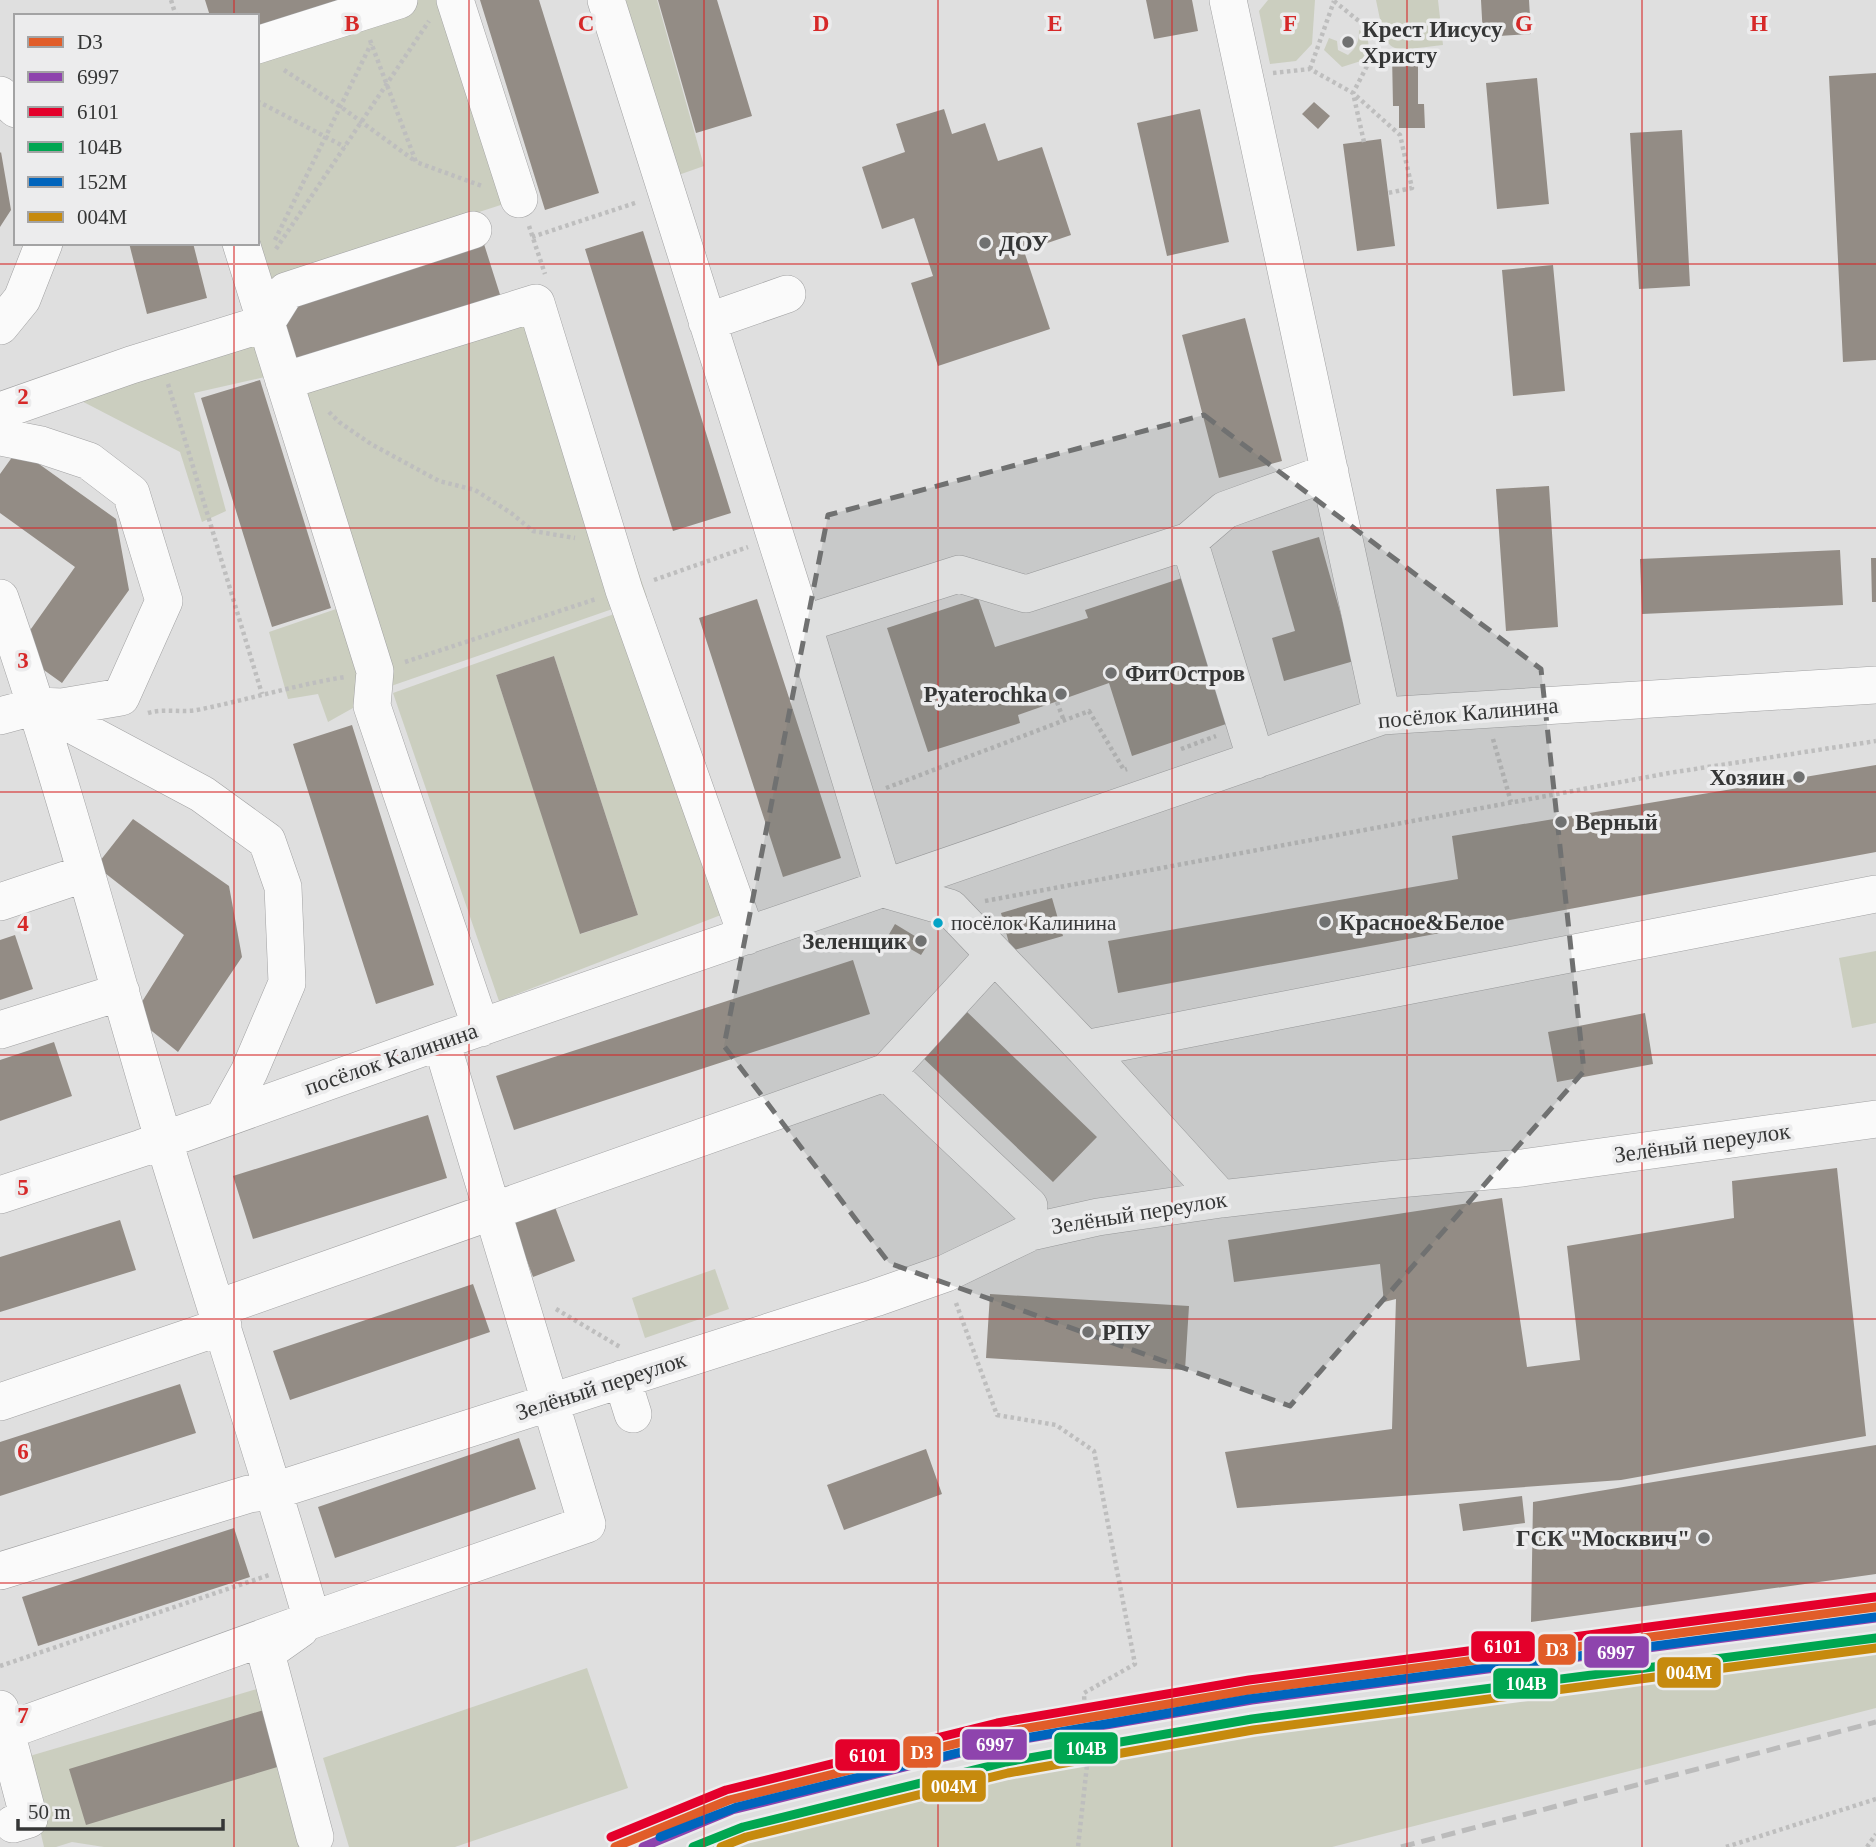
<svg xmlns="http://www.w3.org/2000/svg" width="1876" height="1847" viewBox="0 0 1876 1847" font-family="Georgia,serif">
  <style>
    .green { fill: #cbcebf; fill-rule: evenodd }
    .building { fill: #938c85 }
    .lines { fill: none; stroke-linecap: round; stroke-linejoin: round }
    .minor-casing { stroke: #a1a1a2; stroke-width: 38 }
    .path { stroke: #bebebe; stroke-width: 4.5; stroke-dasharray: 3.5 3.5; stroke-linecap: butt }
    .minor { stroke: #fafafa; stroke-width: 37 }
    .rail { stroke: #bbb; stroke-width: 5; stroke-dasharray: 14 7; stroke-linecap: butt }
    .rail-1-casing { stroke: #ececed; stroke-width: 14 }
    .rail-2-casing { stroke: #ececed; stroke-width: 14 }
    .rail-3-casing { stroke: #ececed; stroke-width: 14 }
    .rail-4-casing { stroke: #ececed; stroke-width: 14 }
    .rail-5-casing { stroke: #ececed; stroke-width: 14 }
    .rail-6-casing { stroke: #ececed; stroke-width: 14 }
    .rail-1 { stroke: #e15d29; stroke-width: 9 }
    .rail-2 { stroke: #8e44ad; stroke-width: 9 }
    .rail-3 { stroke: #e4002b; stroke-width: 9 }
    .rail-4 { stroke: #00a651; stroke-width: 9 }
    .rail-5 { stroke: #0065bd; stroke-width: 9 }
    .rail-6 { stroke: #c68a0e; stroke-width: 9 }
    .marked { fill: #707171; fill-opacity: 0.2; stroke: #707171; stroke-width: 5; stroke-dasharray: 14 9; stroke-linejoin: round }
    .grid { fill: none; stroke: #d62828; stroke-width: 2; stroke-opacity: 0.55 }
    .poi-dot { fill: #707171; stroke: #ececed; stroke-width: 2.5 }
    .bus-dot { fill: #03a3c6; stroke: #ececed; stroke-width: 2.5 }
    .labels { text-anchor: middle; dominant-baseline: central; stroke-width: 7; stroke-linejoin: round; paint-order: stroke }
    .bus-label { font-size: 21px; fill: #353636; stroke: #ececed; text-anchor: start }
    .poi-label { font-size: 23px; font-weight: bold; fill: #353636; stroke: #ececed; text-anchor: start }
    .street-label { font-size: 23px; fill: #353636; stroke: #ececed }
    .grid-label { font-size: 23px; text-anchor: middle; font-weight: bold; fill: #d62828; stroke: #ececed; stroke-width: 7; stroke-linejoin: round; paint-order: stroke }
    .line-badge { stroke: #ececed; stroke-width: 2.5 }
    .badge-label { font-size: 19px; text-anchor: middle; font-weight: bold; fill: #fff }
  </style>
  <rect width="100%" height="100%" fill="#dfdfdf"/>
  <!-- green -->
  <path class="green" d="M413,0H455L519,199L253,285L257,243V47Z
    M610,0H657L704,166L667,179Z
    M1268,0H1315L1312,44L1296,61L1270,64L1259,11Z
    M1376,0H1438L1443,45C1386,51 1388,59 1376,0Z
    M1359,30L1367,34L1369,48L1364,60L1342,67L1324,50L1329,38L1337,41L1338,50L1348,55C1357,47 1359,42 1359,30Z
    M544,292L647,597L394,685L328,722L318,694L288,699L269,632L339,608L265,377L194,393L226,511L202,522L180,452L68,394L272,326Z
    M617,613L726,913L499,1001L393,693ZM554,656L638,915L581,934L496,675Z
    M1876,951V1023L1852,1028L1839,958Z
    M715,1269L729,1309L645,1338L632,1298Z
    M1876,1636V1708L1332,1847H687L1055,1756L1332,1708Z
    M587,1668L628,1788L455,1847H349L323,1758Z
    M287,1680L329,1847H104L72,1842L56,1847H44L23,1758Z"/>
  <!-- building -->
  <path class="building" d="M205,0H369L257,37V16H210Z
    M480,0H539L599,193L545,210Z
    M658,0H717L752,116L696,133Z
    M1146,0H1192L1198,31L1154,39Z
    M1481,0H1529L1531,34L1483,37Z
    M1392,54H1418V104H1424L1425,128H1399V106H1393Z
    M1876,73V360L1843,362L1829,76Z
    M1537,78L1549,204L1497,209L1486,83Z
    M1314,102L1330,116L1318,129L1302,114Z
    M944,109L952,134L985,123L998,161L1042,147L1071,235L1024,251L1050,329L938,366L911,283L933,276L914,218L882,229L862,167L905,152L896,124Z
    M1200,109L1229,242L1167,256L1137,123Z
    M1682,130L1690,286L1639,289L1630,133Z
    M1381,139L1395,246L1357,251L1343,144Z
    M1,152L11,210L0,227V153Z
    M643,231L731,513L673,531L585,249Z
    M129,243H193L207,298L147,314Z
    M484,244L503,304L295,371L276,311Z
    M1553,265L1565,391L1513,396L1502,270Z
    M1245,318L1282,461L1219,478L1182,335Z
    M260,380L331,608L272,627L201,398Z
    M18,449L116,519L129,590L62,683L16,650L75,567L0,513V474Z
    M1549,486L1558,627L1506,631L1496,489Z
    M1319,537L1354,661L1284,681L1272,638L1295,631L1272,551Z
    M1840,550L1843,605L1642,614L1640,559Z
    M1871,558H1876V602H1872Z
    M1182,578L1229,723L1132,756L1109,683L1018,715L1020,723L928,752L887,628L978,598L995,647L1088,618L1085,610Z
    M757,599L841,858L783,877L699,618Z
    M554,656L638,915L580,934L496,675Z
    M352,725L434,985L376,1004L293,744Z
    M1876,765V852L1118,993L1108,941L1458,879L1452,836Z
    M133,819L229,886L242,957L178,1052L133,1016L184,935L96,866Z
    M1052,898L1063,936L1011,951L1001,913Z
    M895,924L928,944L921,955L888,936Z
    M15,935L33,989L0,1000V940Z
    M853,960L870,1014L514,1130L496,1076Z
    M963,1008L1097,1137L1053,1182L919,1054Z
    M1645,1013L1653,1064L1557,1082L1548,1032Z
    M54,1042L72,1096L0,1121V1060Z
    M428,1115L447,1178L253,1239L233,1176Z
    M1837,1168L1866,1436L1621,1480L1237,1508L1225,1452L1392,1429L1396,1299L1384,1302L1380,1264L1234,1282L1228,1240L1502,1198L1527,1367L1580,1360L1567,1246L1734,1218L1732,1181Z
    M555,1207L575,1261L533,1277L513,1223Z
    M120,1220L136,1270L0,1312V1257Z
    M473,1284L490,1332L290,1400L273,1351Z
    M990,1294L1189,1306L1185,1370L986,1358Z
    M180,1384L196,1433L0,1496V1442Z
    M519,1438L536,1489L335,1558L318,1507Z
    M1876,1445V1574L1531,1622L1533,1502Z
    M926,1449L942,1494L844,1530L827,1485Z
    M1522,1496L1525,1523L1463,1531L1459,1504Z
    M234,1528L250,1577L38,1646L22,1597Z
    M267,1709L284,1765L86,1825L69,1769Z"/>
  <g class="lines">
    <defs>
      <path id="minor" d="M455,0L519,199
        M606,0L803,624L884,889
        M1228,0L1382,716
        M257,45L399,0
        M0,95L16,109
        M241,243L375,671L372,706L481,1028
        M707,322L787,294
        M0,326L22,299L44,243
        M284,381L536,303L624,590L747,936
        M0,411L131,365L266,323L286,291L473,230
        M0,437L41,445L89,461L131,493L164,601L121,697L62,707L37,706L0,716
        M1189,541L1225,510L1330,472
        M0,598C62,776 109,958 163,1138C212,1299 265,1458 312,1620
        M803,624L959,574L1026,594L1189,541L1256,760
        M37,706L202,794L267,841L283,887L287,983L249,1072L223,1119
        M884,889L950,908L1085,1049L1221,1199
        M0,902L86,873
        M0,1030L121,992
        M1085,1049L1876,894
        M887,1072L1029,1206
        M0,1195L142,1148L441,1041L1382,716L1876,685
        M218,1308L887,1072L994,955
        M622,1379L633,1414
        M0,1402L223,1326
        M0,1571L249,1494L274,1491L875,1298L946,1273L1031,1232L1098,1217L1221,1199L1387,1180L1522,1168L1876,1119
        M300,1629L266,1653L315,1837
        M0,1709L29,1819L13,1824
        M6,1731L312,1620L587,1524L441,1041"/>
    </defs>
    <!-- minor casing -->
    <use href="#minor" class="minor-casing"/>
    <!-- path -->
    <path class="path" d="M171,0L176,16
      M1334,1L1381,39L1353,93L1364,142
      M370,40L416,162L482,186
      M1310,69L1334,1
      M284,70L341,107L415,161
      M1273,73L1310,69L1353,93L1400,135L1412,188L1388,193
      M257,101L345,147
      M529,226L545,274
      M532,237L638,202
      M275,240L371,44
      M276,249L429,21
      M168,384L262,694
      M329,412L339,422L371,444L439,481L475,490L511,513L533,531L575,538
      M654,580L748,547
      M405,662L596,599
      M1057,702L1064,721
      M148,713C164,708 181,713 197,710C247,700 295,685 345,677
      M1493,739L1511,802
      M1181,749L1216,736
      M886,788L1089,711L1124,770L1127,769
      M985,901L1669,773L1876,741
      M956,1303L997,1415L1056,1425L1094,1451L1135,1664L1084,1693L1087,1765L1078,1847
      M556,1309L620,1347
      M0,1666L269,1575
      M1726,1847L1876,1799
      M1867,1847L1876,1834"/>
    <!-- minor -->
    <use href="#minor" class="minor"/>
    <!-- rail -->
    <path class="rail" d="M1401,1847L1876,1722"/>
    <defs>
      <path id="rail-1" d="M615,1847L729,1800L999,1733L1250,1690L1876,1607"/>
      <path id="rail-2" d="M643,1847L732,1810L1001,1743L1252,1700L1876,1618"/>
      <path id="rail-3" d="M611,1837L726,1790L997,1723L1249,1680L1875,1597"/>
      <path id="rail-4" d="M693,1847L743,1827L1006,1762L1252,1719L1876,1638"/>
      <path id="rail-5" d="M660,1837L737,1807L1002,1742L1249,1699L1875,1617"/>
      <path id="rail-6" d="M721,1847L746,1837L1008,1773L1253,1730L1876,1648"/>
    </defs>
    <!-- rail-1 casing -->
    <use href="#rail-1" class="rail-1-casing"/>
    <!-- rail-2 casing -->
    <use href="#rail-2" class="rail-2-casing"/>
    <!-- rail-3 casing -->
    <use href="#rail-3" class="rail-3-casing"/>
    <!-- rail-4 casing -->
    <use href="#rail-4" class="rail-4-casing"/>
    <!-- rail-5 casing -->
    <use href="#rail-5" class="rail-5-casing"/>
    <!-- rail-6 casing -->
    <use href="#rail-6" class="rail-6-casing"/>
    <!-- rail-1 -->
    <use href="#rail-1" class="rail-1"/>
    <!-- rail-2 -->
    <use href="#rail-2" class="rail-2"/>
    <!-- rail-3 -->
    <use href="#rail-3" class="rail-3"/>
    <!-- rail-4 -->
    <use href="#rail-4" class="rail-4"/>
    <!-- rail-5 -->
    <use href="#rail-5" class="rail-5"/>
    <!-- rail-6 -->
    <use href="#rail-6" class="rail-6"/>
  </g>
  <!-- marked area -->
  <path class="marked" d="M1204,415L1541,669L1584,1071L1290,1406L889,1263L724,1046L828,515Z"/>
  <!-- grid -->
  <path class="grid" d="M234,0V16M469,0V1847M704,0V1847M938,0V1847M1172,0V1847M1407,0V1847M1642,0V1847M234,243V1847M0,264H1876M0,528H1876M0,792H1876M0,1055H1876M0,1319H1876M0,1583H1876"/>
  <!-- markers -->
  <g class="poi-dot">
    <circle cx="1348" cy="42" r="7"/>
    <circle cx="985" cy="243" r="7"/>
    <circle cx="1111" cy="673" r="7"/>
    <circle cx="1061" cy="694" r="7"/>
    <circle cx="1799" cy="777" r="7"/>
    <circle cx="1561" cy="822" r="7"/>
    <circle cx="1325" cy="922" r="7"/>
    <circle cx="921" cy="941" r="7"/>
    <circle cx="1088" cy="1332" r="7"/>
    <circle cx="1704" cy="1538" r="7"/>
  </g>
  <circle class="bus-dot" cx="938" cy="923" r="6"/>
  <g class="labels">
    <!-- bus labels -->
    <g class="bus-label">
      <text x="951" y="923">посёлок Калинина</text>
    </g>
    <!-- poi labels -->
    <g class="poi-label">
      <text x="1362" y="29">Крест Иисусу<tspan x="1362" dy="26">Христу</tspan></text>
      <text x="999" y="243">ДОУ</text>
      <text x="1125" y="673">ФитОстров</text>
      <text x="1047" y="694" text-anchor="end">Pyaterochka</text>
      <text x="1785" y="777" text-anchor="end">Хозяин</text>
      <text x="1575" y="822">Верный</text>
      <text x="1339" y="922">Красное&amp;Белое</text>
      <text x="907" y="941" text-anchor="end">Зеленщик</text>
      <text x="1102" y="1332">РПУ</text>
      <text x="1690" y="1538" text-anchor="end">ГСК "Москвич"</text>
    </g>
    <!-- street labels -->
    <g class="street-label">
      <text transform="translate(1468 713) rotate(-5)">посёлок Калинина</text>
      <text transform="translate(391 1059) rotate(-19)">посёлок Калинина</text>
      <text transform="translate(1702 1143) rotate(-8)">Зелёный переулок</text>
      <text transform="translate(1139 1213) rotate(-9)">Зелёный переулок</text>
      <text transform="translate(601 1386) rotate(-18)">Зелёный переулок</text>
    </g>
  </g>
  <g class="grid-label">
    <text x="352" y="31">B</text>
    <text x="586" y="31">C</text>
    <text x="821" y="31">D</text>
    <text x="1055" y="31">E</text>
    <text x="1290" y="31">F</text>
    <text x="1524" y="31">G</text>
    <text x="1759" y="31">H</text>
    <text x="23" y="404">2</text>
    <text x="23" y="668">3</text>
    <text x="23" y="931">4</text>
    <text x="23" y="1195">5</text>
    <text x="23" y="1459">6</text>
    <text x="23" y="1723">7</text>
  </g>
  <g class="line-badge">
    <rect x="1470" y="1630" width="66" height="33" rx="7" fill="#e4002b"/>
    <rect x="1537" y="1633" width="40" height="33" rx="7" fill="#e15d29"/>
    <rect x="1583" y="1635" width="67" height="34" rx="7" fill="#8e44ad"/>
    <rect x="1656" y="1656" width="66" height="33" rx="7" fill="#c68a0e"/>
    <rect x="1492" y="1667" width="67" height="33" rx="7" fill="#00a651"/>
    <rect x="961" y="1728" width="67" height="33" rx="7" fill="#8e44ad"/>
    <rect x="1053" y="1731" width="66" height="34" rx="7" fill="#00a651"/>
    <rect x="902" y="1735" width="40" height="34" rx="7" fill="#e15d29"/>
    <rect x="834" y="1738" width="67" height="34" rx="7" fill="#e4002b"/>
    <rect x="921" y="1769" width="66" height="34" rx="7" fill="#c68a0e"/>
  </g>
  <g class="badge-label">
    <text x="1503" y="1653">6101</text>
    <text x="1557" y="1656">D3</text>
    <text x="1616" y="1659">6997</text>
    <text x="1689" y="1679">004М</text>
    <text x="1526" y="1690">104В</text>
    <text x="995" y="1751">6997</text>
    <text x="1086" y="1755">104В</text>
    <text x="922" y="1759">D3</text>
    <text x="868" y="1762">6101</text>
    <text x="954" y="1793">004М</text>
  </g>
  <!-- legend -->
  <rect x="14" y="14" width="245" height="231" fill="#ececed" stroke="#a3a3a4" stroke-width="2"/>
  <rect x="28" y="37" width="35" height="10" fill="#e15d29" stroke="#a3a3a4" stroke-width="2"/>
  <text x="77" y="49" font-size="21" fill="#353636">D3</text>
  <rect x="28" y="72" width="35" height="10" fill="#8e44ad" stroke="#a3a3a4" stroke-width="2"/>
  <text x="77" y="84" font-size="21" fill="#353636">6997</text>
  <rect x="28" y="107" width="35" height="10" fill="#e4002b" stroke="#a3a3a4" stroke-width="2"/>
  <text x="77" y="119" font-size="21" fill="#353636">6101</text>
  <rect x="28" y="142" width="35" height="10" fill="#00a651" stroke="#a3a3a4" stroke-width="2"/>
  <text x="77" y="154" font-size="21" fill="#353636">104В</text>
  <rect x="28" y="177" width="35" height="10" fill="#0065bd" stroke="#a3a3a4" stroke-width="2"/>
  <text x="77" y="189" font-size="21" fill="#353636">152М</text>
  <rect x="28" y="212" width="35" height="10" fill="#c68a0e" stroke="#a3a3a4" stroke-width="2"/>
  <text x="77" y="224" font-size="21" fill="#353636">004М</text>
  <!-- scale -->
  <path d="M18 1819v10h205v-10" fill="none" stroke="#353636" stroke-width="3.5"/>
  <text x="28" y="1819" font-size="21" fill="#353636" stroke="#ececed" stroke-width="5" paint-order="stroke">50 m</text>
</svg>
